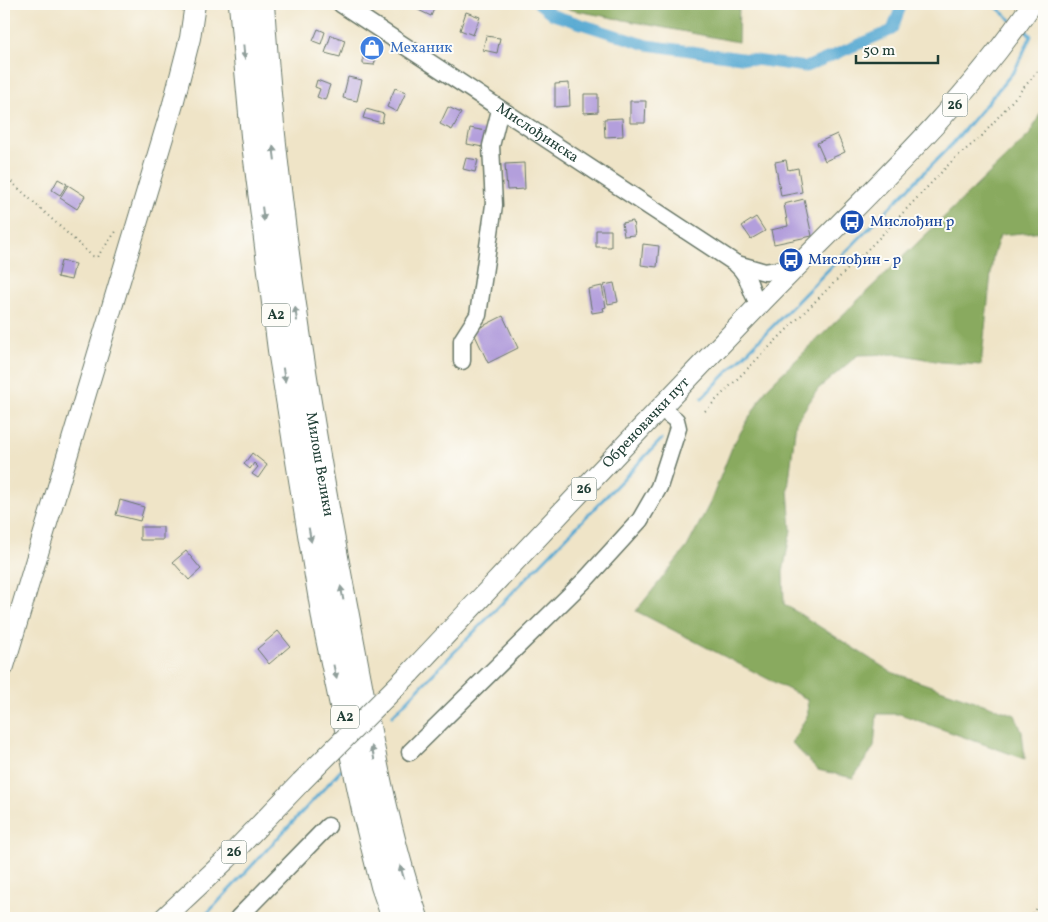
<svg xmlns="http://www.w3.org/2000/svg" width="1048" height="922" viewBox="0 0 1048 922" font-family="Vollkorn,serif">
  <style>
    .forest { fill: #89aa5e; stroke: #547449 }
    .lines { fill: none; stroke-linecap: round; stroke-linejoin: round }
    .stream { stroke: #56a9d2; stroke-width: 3 }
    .canal { stroke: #56a9d2; stroke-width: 11 }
    .building { fill: #b39fdc }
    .minor-casing { stroke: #687767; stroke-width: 19 }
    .major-casing { stroke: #687767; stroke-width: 22 }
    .highway-casing { stroke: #687767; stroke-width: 26 }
    .path { stroke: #687767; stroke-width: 2; stroke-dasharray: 1 4; stroke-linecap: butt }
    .minor { stroke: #fff; stroke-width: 16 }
    .major { stroke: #fff; stroke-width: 20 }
    .highway { stroke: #fff; stroke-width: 24 }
    .major-bridge-casing { stroke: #687767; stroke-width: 22; stroke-linecap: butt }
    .major-bridge { stroke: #fff; stroke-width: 20 }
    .oneway { fill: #8f9e9a }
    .labels { text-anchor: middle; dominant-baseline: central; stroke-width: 4; stroke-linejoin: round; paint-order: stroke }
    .shield { fill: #fdfcf7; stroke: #62766e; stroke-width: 1 }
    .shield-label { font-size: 14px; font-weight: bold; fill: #1f3d34 }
    .shop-label { font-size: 15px; fill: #366cbe; stroke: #fdfcf7; text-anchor: start }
    .street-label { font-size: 15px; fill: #1f3d34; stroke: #fdfcf7 }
    .transit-label { font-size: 15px; fill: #164399; stroke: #fdfcf7; text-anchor: start }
  </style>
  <rect width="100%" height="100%" fill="#fdfcf7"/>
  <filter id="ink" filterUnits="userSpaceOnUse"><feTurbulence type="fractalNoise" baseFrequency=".02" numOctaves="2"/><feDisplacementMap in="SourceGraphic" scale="10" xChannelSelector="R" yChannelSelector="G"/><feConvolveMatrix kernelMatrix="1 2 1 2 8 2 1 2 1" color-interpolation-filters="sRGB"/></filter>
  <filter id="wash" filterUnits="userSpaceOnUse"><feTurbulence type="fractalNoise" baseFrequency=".0096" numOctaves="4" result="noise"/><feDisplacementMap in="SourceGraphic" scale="20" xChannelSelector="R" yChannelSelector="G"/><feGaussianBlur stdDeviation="1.12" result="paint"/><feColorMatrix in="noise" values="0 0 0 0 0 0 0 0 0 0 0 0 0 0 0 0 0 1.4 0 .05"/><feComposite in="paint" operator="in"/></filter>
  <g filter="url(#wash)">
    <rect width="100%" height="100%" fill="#efe4c7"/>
    <!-- forest -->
    <path class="forest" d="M561,4H739L738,42L567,9Z
      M1044,106V231L1000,235L993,256L981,365L941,362L899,354L858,355L818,389L796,422L788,489L791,530L783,572L784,604L891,672L1015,715L1022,732L1025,759L900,714H877L874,747L853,778L818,770L792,743L808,714L807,699L636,611L687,547L710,503L733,445L767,388L1030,134Z"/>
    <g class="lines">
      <!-- stream -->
      <path class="stream" d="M993,4L1011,20
        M702,398L953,143L1015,70L1031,36L1023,27
        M392,716L662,439
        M203,918L346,765"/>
      <!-- canal -->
      <path class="canal" d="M539,4L553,15L647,45L806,67L892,30L902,4"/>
    </g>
    <g id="blocks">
      <!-- building -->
      <path class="building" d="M416,4H436L431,16L414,8Z
        M466,12L480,17L473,35L460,30Z
        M318,29L325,32L321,44L313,41Z
        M331,35L345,40L340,57L325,53Z
        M486,36L500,38L497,53L483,50Z
        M371,37L380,44L374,65L363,64V52Z
        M348,77L362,80L357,101L343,98Z
        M317,80L330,85L325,100L317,97L320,89L315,87Z
        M569,83L570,106L555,107V84Z
        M395,88L406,92L397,112L387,107Z
        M584,94H598V112L584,113Z
        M630,101H646L645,123H630Z
        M448,107L461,113L452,130L440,124Z
        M366,109L384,114L382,123L363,118Z
        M622,118L623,136L605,137L604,119Z
        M470,128L486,131L483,147L467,144Z
        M837,134L845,152L825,161L817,143Z
        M466,158L478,160L475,172L463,169Z
        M786,160L788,170L798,168L802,192L781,196L775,162Z
        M524,163L525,189L507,190L505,164Z
        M58,179L67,184L60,195L52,190Z
        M68,185L85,196L77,209L60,198Z
        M804,199L812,236L774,244L771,230L788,226L784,204Z
        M756,217L765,231L751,239L742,226Z
        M633,221L635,235L624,236L622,223Z
        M596,230H611V247H596Z
        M643,244L659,246L657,267L641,265Z
        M61,261L75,264L71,280L57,277Z
        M614,283L618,302L608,304L604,285Z
        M602,286L606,307L603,308L604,311L592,313L588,289Z
        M503,316L518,348L488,363L473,331Z
        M252,453L267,465L258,478L252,474L258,467L254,463L250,469L244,464Z
        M120,500L144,507L140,521L116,515Z
        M140,527H163V540H140Z
        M186,551L201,569L189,580L173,562Z
        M278,631L290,646L269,664L257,649Z"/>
    </g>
  </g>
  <g filter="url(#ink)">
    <use href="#blocks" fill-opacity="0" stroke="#687767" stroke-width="1"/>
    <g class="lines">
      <defs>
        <g id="minor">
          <path id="s1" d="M341,4L735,263C753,278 748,292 760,305"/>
          <path d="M737,264L765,272L797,267"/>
          <path d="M462,361V340L478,315L494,205L491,146L500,110"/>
          <path d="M410,752L586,579L640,520L659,487L678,428L676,420L660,408"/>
          <path d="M238,918L328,826"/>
        </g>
        <g id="major">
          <path d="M4,666L173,104L190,38L195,4"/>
          <path id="s2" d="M410,673C526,550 641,427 758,306C853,208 955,117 1032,4"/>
          <path d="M164,918L227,859L301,782"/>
        </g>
        <g id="highway">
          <path d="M241,4L253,136L280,350L305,504L325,624L364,810L383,886L394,918"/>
          <path id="s3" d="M262,4C275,206 307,406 345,605C365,710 382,816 416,918"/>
        </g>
      </defs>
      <!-- minor casing -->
      <use href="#minor" class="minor-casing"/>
      <!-- major casing -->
      <use href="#major" class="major-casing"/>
      <!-- highway casing -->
      <use href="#highway" class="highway-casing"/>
      <!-- path -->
      <path class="path" d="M4,175L92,256L97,257L118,229
        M705,411L879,238L953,160L981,137L1044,64
        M1044,547L1042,607L1044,618
        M1030,918L1044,898"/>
      <!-- minor -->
      <use href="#minor" class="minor"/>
      <!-- major -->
      <use href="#major" class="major"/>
      <!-- highway -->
      <use href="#highway" class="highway"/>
      <defs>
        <path id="major-bridge" d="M301,782L410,673"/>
      </defs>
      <!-- major-bridge casing -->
      <use href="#major-bridge" class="major-bridge-casing"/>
      <!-- major-bridge -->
      <use href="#major-bridge" class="major-bridge"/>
    </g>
    <!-- one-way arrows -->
    <defs><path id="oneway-solid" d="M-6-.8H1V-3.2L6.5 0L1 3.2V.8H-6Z" transform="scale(1.25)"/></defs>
    <g class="oneway">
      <use href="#oneway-solid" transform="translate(244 52) rotate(85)"/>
      <use href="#oneway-solid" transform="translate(274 153) rotate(-97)"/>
      <use href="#oneway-solid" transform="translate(263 214) rotate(83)"/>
      <use href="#oneway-solid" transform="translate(296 314) rotate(-98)"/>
      <use href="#oneway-solid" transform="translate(284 375) rotate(81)"/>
      <use href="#oneway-solid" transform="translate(310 535) rotate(80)"/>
      <use href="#oneway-solid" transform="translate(342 593) rotate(-101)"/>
      <use href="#oneway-solid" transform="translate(335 672) rotate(78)"/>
      <use href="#oneway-solid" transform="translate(373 753) rotate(-101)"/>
      <use href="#oneway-solid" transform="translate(402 872) rotate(-106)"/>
    </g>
  </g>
  <!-- icons -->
  <defs>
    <symbol id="shop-disc" viewBox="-11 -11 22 22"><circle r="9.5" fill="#3f7fe0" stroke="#fdfcf7"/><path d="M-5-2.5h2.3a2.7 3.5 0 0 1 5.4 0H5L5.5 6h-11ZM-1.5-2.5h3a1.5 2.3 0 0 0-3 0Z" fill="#fff"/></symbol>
    <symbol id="bus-disc" viewBox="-11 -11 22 22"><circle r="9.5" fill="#1a4fb4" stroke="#fdfcf7"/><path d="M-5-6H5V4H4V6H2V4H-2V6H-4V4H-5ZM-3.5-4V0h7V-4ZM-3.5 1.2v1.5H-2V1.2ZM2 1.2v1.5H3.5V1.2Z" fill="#fff"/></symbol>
  </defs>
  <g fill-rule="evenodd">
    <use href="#shop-disc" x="358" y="34" width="28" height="28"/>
    <use href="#bus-disc" x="838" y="208" width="28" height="28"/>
    <use href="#bus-disc" x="777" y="246" width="28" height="28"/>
  </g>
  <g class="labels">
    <!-- shield labels -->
    <g class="shield">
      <rect x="942.5" y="93.5" width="25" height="23" rx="4"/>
      <rect x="262" y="303.5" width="28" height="23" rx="4"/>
      <rect x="571.5" y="477.5" width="25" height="23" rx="4"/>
      <rect x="331" y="705.5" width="28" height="23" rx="4"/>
      <rect x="221.5" y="840.5" width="25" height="23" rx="4"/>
    </g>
    <g class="shield-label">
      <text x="955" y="105">26</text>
      <text x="276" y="315">A2</text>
      <text x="584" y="489">26</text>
      <text x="345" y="717">A2</text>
      <text x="234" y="852">26</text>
    </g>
    <!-- shop labels -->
    <g class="shop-label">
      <text x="390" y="48">Механик</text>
    </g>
    <!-- street labels -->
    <g class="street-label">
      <text stroke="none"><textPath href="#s1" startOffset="235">Мислођинска</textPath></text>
      <text stroke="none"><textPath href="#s2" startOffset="344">Обреновачки пут</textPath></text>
      <text stroke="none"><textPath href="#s3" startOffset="464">Милош Велики</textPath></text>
    </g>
    <!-- transit labels -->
    <g class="transit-label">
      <text x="870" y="222">Мислођин р</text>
      <text x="808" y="260">Мислођин - р</text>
    </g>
  </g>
  <!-- margin -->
  <rect width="1048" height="922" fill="none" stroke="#fdfcf7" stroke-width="20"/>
  <!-- scale -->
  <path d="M856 55v8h82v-8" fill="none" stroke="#1f3d34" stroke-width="2.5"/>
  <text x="863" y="55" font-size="15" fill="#1f3d34" stroke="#fdfcf7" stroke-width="4" paint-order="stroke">50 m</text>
</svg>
